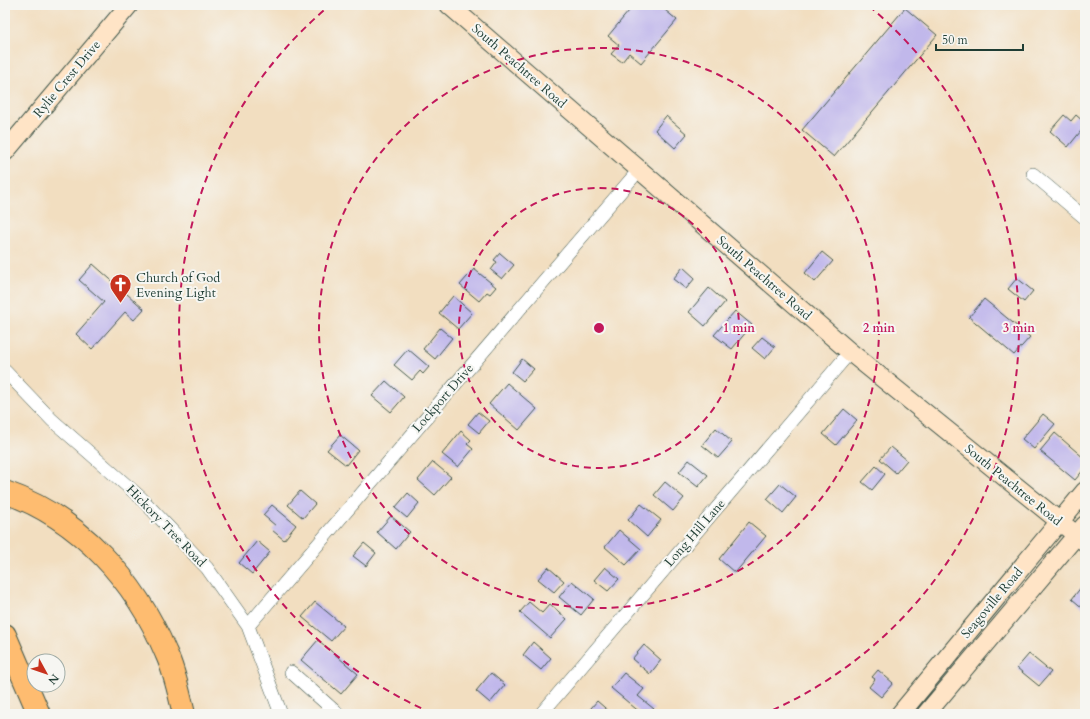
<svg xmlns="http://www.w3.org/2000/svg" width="1090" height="719" viewBox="0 0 1090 719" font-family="Cardo,serif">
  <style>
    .building { fill: #c1b8eb }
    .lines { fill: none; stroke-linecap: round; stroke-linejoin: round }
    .street-casing { stroke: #3f5549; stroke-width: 14 }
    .secondary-casing { stroke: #3f5549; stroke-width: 20 }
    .highway-casing { stroke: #3f5549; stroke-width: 24 }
    .street { stroke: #fff; stroke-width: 13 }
    .secondary { stroke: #ffe4c6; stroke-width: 18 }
    .highway { stroke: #febc70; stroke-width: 22 }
    .ring { fill: none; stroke: #c2185b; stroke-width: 2; stroke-dasharray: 7 5 }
    .labels { text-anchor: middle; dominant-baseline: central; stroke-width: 4; stroke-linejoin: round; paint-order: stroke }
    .street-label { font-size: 13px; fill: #1f3d34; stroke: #f6f6f2 }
    .poi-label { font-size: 13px; fill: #1f3d34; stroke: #f6f6f2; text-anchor: start }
    .centre { fill: #c2185b; stroke: #f6f6f2; stroke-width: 2 }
    .ring-label { font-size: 12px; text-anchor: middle; font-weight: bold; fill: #c2185b; stroke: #f6f6f2; stroke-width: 4; stroke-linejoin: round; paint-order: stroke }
  </style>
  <rect width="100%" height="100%" fill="#f6f6f2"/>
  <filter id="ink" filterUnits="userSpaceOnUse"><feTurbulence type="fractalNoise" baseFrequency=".025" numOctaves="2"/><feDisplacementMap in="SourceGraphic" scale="8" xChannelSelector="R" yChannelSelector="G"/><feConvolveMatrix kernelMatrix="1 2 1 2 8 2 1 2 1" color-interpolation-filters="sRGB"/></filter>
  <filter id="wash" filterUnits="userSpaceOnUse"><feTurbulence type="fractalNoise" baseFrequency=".012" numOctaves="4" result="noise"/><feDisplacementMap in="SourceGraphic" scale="16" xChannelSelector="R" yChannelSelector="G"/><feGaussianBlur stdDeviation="0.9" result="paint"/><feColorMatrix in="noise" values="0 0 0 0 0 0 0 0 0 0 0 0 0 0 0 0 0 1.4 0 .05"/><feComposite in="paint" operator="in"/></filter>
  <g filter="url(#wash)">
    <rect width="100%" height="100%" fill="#f2dec0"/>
    <g id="blocks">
      <!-- building -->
      <path class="building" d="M634,5H659L677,20L641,63L629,53L622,62L611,54L619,45L608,36Z
        M905,8L937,35L834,157L802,130Z
        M1064,115L1071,121L1076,115L1085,123V126L1068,147L1050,131Z
        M666,116L687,134L675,148L655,130Z
        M822,252L833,261L815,282L805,273Z
        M500,253L514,265L502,279L491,270L497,262L494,260Z
        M93,264L144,309L134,320L125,312L92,349L76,334L104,302L79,280Z
        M683,267L695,278L686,289L673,279Z
        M474,269L496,287L490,294L487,292L479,301L460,285Z
        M1017,278L1033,291L1024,302L1008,289Z
        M709,288L725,302L705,326L689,312Z
        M453,296L472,313L458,329L439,313Z
        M984,299L1030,337L1014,355L969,317Z
        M735,311L752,325L732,349L714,335Z
        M440,328L452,338L435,359L423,349Z
        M762,337L775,347L765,359L752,348Z
        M408,349L429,367L423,374L420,371L412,380L394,365Z
        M522,359L534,369L523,381L512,372Z
        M386,381L404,397L391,412L372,396Z
        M507,383L537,409L519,430L489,404Z
        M844,409L857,420L836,445L823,434Z
        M478,412L489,421L479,433L468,424Z
        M1043,414L1055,424L1034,449L1022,439Z
        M716,428L732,442L718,458L702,445Z
        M461,431L471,440L467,444L473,449L458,467L442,454Z
        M1055,433L1085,459V468L1075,480L1040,451Z
        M340,435L358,450L346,465L327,450Z
        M891,447L907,460L896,473L880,459Z
        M689,460L708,475L698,487L679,472Z
        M433,462L451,477L435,495L418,480Z
        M876,466L885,474L872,490L862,482Z
        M665,482L684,498L673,511L654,495Z
        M780,484L796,497L783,513L767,499Z
        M300,491L315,504L303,518L288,505Z
        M408,493L419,503L407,518L395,508Z
        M641,504L661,520L647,537L628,520Z
        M272,505L296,525L284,540L272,530L276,526L263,515Z
        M391,516L410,532L396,549L377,532Z
        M749,522L766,536L735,573L719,559Z
        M619,530L641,549L626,565L605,547Z
        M257,541L270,552L252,574L239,563Z
        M364,543L376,553L366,566L353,556Z
        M548,567L564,581L554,592L538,579Z
        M605,567L619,579L608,591L594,580Z
        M572,581L594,599L581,615L559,597Z
        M1085,582V610L1072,599Z
        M315,602L344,626L331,641L302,617Z
        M529,602L542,613L550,604L567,619L550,638L520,612Z
        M318,640L358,674L341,694L301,660Z
        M533,642L551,658L541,670L523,655Z
        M644,645L661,660L650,674L632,659Z
        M1029,654L1051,672L1039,686L1017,668Z
        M878,670L893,683L881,697L869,687L875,679L872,677Z
        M491,673L505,685L490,703L476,691Z
        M624,673L644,689L638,696L654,709L649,714H642L611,688Z
        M597,701L612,714H586Z"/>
    </g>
  </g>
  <g filter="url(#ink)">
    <use href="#blocks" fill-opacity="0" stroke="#3f5549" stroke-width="1"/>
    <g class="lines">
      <defs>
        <path id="street" d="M1033,174L1085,218
          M5,371L52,420L141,498L207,568L248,626L281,714
          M248,626L639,170
          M291,672L338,714
          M541,714L850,352"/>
        <path id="secondary" d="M449,5L850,352L1085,542
          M5,152L129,5
          M900,714L1085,491
          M926,714L1085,525"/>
        <path id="highway" d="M5,492C80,518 136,581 166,653C175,672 179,694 184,714
          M5,635L39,714"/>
      </defs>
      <!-- street casing -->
      <use href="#street" class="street-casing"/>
      <!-- secondary casing -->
      <use href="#secondary" class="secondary-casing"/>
      <!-- highway casing -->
      <use href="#highway" class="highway-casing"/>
      <!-- street -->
      <use href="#street" class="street"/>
      <!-- secondary -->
      <use href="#secondary" class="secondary"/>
      <!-- highway -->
      <use href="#highway" class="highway"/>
    </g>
  </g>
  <!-- distance rings -->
  <g class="ring">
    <circle cx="599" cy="328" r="140"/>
    <circle cx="599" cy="328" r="280"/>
    <path d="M432 713A420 420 0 0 1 329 6M869 6A420 420 0 0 1 766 713"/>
  </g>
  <!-- icons -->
  <defs>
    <symbol id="church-pin" viewBox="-11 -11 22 30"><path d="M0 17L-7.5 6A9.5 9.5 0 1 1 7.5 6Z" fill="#c8321e" stroke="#f6f6f2"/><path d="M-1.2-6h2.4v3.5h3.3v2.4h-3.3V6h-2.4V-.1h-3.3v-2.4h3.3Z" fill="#fff"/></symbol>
  </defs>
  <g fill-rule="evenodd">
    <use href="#church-pin" x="108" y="272" width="25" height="34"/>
  </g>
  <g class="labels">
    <!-- street labels -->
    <g class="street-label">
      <text transform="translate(519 66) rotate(41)">South Peachtree Road</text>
      <text transform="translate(67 79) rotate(-50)">Rylie Crest Drive</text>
      <text transform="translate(764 278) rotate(41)">South Peachtree Road</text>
      <text transform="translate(443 398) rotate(-49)">Lockport Drive</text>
      <text transform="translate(1013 485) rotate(39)">South Peachtree Road</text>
      <text transform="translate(166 526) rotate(46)">Hickory Tree Road</text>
      <text transform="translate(695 533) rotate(-49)">Long Hill Lane</text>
      <text transform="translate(992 603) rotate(-50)">Seagoville Road</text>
    </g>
    <!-- poi labels -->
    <g class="poi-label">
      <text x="136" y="278">Church of God<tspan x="136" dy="15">Evening Light</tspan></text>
    </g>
  </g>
  <circle cx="599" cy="328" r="6" class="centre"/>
  <g class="ring-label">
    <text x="739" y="332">1 min</text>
    <text x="879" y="332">2 min</text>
    <text x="1019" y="332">3 min</text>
  </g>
  <!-- margin -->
  <rect width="1090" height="719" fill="none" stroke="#f6f6f2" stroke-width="20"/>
  <!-- north arrow -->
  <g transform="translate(46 673) rotate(130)"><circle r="19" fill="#f6f6f2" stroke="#a0aca6"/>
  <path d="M0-3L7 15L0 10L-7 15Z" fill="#c8321e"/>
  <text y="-6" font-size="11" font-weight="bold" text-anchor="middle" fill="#1f3d34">N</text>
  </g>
  <!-- scale -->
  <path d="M936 44v6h87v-6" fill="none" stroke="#1f3d34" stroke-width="2"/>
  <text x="942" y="44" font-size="12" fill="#1f3d34" stroke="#f6f6f2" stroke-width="3" paint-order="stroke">50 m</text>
</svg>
